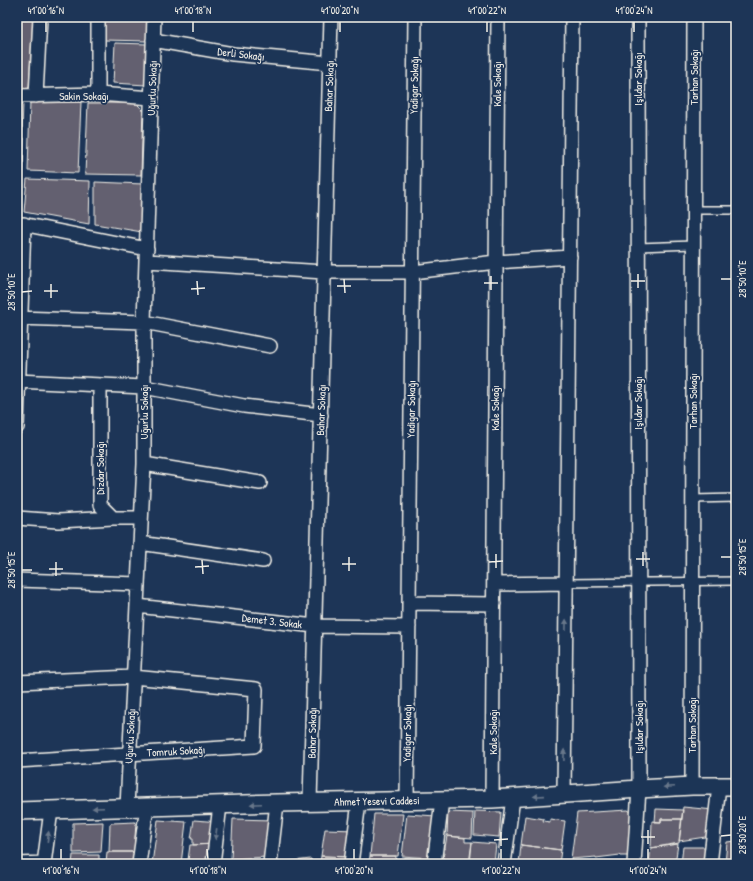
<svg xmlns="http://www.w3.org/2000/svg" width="753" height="881" viewBox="0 0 753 881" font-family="'Patrick Hand',sans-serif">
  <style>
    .building { fill: #646170; stroke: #f4f1e8 }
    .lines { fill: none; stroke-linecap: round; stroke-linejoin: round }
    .service-casing { stroke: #f4f1e8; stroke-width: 10 }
    .minor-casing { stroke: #f4f1e8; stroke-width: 16 }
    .tertiary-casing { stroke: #f4f1e8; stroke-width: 20 }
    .service { stroke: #1d3557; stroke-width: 7 }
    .minor { stroke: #1d3557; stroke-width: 13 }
    .tertiary { stroke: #1d3557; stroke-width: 17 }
    .oneway { fill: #68778a }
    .ticks { fill: none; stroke: #f4f1e8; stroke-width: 1.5 }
    .labels { text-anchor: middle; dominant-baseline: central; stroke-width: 3.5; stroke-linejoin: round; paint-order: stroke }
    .street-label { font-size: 11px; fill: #f4f1e8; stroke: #1d3557 }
    .neatline { fill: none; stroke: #f4f1e8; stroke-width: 1.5 }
    .ticks-label { font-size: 10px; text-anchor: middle; fill: #f4f1e8 }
  </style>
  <rect width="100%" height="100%" fill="#1d3557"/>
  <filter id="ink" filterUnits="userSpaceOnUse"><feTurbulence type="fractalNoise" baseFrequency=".025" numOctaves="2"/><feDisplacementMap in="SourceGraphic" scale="8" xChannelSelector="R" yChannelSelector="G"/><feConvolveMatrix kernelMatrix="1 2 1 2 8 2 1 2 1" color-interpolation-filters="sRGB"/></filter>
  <g filter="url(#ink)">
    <!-- building -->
    <path class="building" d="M17,17H33L29,90H17Z
      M104,17H148L147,41L104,40Z
      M115,43L147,44L146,85L113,83Z
      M17,101H23L22,131H17Z
      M30,102H81L78,173L28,171Z
      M88,103H136L143,110L141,175L85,174Z
      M17,138H24L23,170L17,169Z
      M27,179L90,181L89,224L24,212Z
      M95,182L143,184L142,232L95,224Z
      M683,807L714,810L712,836L679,841Z
      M656,809L683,810L682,819H661V822H655Z
      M628,810L634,814L629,856H621L620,855L596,858V857L571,859L577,813Z
      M475,811L501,812L499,837L474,835Z
      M448,812L473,813L472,838L447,836Z
      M374,814H403L398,856H370Z
      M407,814L436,816L430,858L402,856Z
      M525,816L544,819L543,821L550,822V819L565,821L561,850L521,845Z
      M233,819L273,820L267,857L231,859Z
      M661,819H682L679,843L651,848L652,821L661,822Z
      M158,820L186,822L181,864H152Z
      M194,820L219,822L217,844L193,845V839H191Z
      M103,822L101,852L73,853V823Z
      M135,822L136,823L134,852H109L110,824L112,823Z
      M325,829L355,830L350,857L321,856Z
      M447,836L465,838V842H472L470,864H442Z
      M736,841V864H725L727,842Z
      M472,842L496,844L494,864H469Z
      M217,844L215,864H190L191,860H188L190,845Z
      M678,844L675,864H649L651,848Z
      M521,845L561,850L559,864H519Z
      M683,847H710L708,864H681Z
      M107,852H136L135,864H106Z
      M73,855H99V864H72Z
      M321,856L350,857L349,864H320Z
      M370,856H396L395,864H369Z
      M405,858L430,859V864H401L403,859Z
      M311,859L312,864H283V862Z"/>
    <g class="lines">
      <defs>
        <path id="service" d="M693,210H736
          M638,247L693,245
          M693,499L736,498
          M566,583L736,581"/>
        <path id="minor" d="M153,40L233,54L330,63
          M98,94V17
          M17,96L98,94L152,98
          M36,96L40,17
          M17,223L147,249
          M147,261L324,272H413L496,262L570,257
          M17,318L144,322L270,346
          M17,381L144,387L244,406L321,415
          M100,385V505L113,518H141
          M17,427L24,224
          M144,464L260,483
          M17,518L58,521L113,518
          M140,543L263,561
          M17,580L138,584
          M494,584L566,583
          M409,603L494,604
          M137,606L315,626L409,627
          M17,682L133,677L256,689L254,746L17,761
          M692,786L694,17
          M564,794L572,17
          M492,799L498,17
          M407,801L415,17
          M310,802L331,17
          M127,807L144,464V322L154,17
          M17,864L45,863
          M44,864L51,810
          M139,864L147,806
          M213,864L220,805
          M270,864L277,803
          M351,864L359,802
          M434,864L442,800
          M504,864L513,798
          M634,864L639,789L638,17
          M710,864L719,786"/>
        <path id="tertiary" d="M17,811L277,803L492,799L639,789L692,786H736"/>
      </defs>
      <!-- service casing -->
      <use href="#service" class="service-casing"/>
      <!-- minor casing -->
      <use href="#minor" class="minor-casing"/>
      <!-- tertiary casing -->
      <use href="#tertiary" class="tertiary-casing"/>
      <!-- service -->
      <use href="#service" class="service"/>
      <!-- minor -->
      <use href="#minor" class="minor"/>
      <!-- tertiary -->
      <use href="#tertiary" class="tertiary"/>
    </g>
    <!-- one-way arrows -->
    <defs><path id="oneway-solid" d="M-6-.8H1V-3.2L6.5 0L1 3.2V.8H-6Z"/></defs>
    <g class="oneway">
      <use href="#oneway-solid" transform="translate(566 625) rotate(-89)"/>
      <use href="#oneway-solid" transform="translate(564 755) rotate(-89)"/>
      <use href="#oneway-solid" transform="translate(669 787) rotate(177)"/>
      <use href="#oneway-solid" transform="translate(539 796) rotate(176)"/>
      <use href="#oneway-solid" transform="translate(256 804) rotate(178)"/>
      <use href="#oneway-solid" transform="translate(98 808) rotate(178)"/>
      <use href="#oneway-solid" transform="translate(216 834) rotate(97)"/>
      <use href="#oneway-solid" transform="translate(48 837) rotate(-83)"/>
    </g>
  </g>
  <!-- ticks -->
  <path class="ticks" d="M46,22V32M193,22V32M340,22V32M487,22V32M634,22V32M638,274V288M491,276V290M344,279L345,293M721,279H731M197,281L198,295M631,281H645M484,283H498M51,284V298M337,286H351M191,289L205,288M44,291H58M22,292L32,291M643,552V566M496,554V568M349,557V571M721,557H731M636,559H650M202,560L203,574M56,562V576M489,562L503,561M342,564H356M195,567L209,566M49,569H63M22,570H32M648,830V844M501,832V846M721,836L731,835M641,837H655M494,840L508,839M61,849V859M207,849L208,859M354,849V859M501,849V859M648,849V859"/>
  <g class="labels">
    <!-- street labels -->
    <g class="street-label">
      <text transform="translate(241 54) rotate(7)">Derli Sokağı</text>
      <text transform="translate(694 77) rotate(-90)">Tarhan Sokağı</text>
      <text transform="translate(638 79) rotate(-90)">Işıldar Sokağı</text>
      <text transform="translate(497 84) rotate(-90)">Kale Sokağı</text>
      <text transform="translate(414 85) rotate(-89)">Yadigar Sokağı</text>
      <text transform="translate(329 86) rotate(-88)">Bahar Sokağı</text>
      <text transform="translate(152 88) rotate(-88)">Uğurlu Sokağı</text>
      <text x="84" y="96">Sakin Sokağı</text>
      <text transform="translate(693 401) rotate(-90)">Tarhan Sokağı</text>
      <text transform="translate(638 403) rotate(-90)">Işıldar Sokağı</text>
      <text transform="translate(495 408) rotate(-90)">Kale Sokağı</text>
      <text transform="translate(411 409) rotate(-89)">Yadigar Sokağı</text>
      <text transform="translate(321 410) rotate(-88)">Bahar Sokağı</text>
      <text transform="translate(144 412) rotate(-90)">Uğurlu Sokağı</text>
      <text transform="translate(100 468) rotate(-90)">Dizdar Sokağı</text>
      <text transform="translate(272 621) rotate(7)">Demet 3. Sokak</text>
      <text transform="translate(692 725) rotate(-90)">Tarhan Sokağı</text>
      <text transform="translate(639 727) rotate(-90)">Işıldar Sokağı</text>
      <text transform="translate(493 732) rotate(-90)">Kale Sokağı</text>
      <text transform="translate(312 733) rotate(-89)">Bahar Sokağı</text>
      <text transform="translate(407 733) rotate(-89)">Yadigar Sokağı</text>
      <text transform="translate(130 736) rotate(-87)">Uğurlu Sokağı</text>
      <text transform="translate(176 751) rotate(-3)">Tomruk Sokağı</text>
      <text transform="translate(377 801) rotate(-1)">Ahmet Yesevi Caddesi</text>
    </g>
  </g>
  <!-- margin -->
  <rect width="753" height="881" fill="none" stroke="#1d3557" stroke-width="44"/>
  <rect x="22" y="22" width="709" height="837" class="neatline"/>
  <g class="ticks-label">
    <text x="46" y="14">41°00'16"N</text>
    <text x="193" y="14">41°00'18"N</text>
    <text x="340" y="14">41°00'20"N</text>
    <text x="487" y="14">41°00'22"N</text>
    <text x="634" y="14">41°00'24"N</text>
    <text transform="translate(742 279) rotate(-90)" y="4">28°50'10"E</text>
    <text transform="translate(11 292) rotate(-90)" y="4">28°50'10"E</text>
    <text transform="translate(742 557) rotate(-90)" y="4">28°50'15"E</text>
    <text transform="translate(11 570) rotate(-90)" y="4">28°50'15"E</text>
    <text transform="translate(742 835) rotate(-90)" y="4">28°50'20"E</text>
    <text x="61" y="874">41°00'16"N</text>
    <text x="208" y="874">41°00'18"N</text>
    <text x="354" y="874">41°00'20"N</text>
    <text x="501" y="874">41°00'22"N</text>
    <text x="648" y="874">41°00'24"N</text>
  </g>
</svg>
